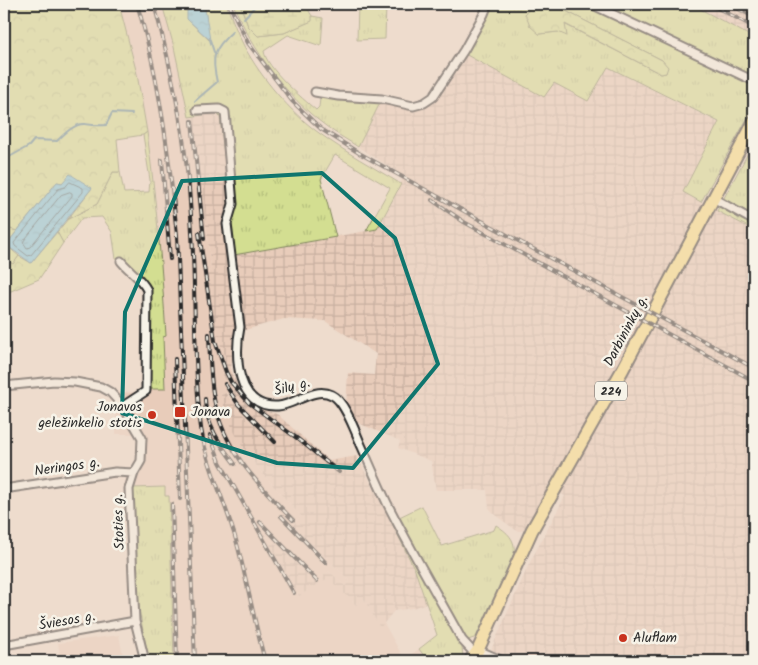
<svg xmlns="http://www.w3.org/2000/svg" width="758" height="665" viewBox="0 0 758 665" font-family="Kalam,sans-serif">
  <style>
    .built { fill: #e8ccba }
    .industrial { fill: url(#industrial-grid) }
    .grass { fill: url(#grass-tufts); stroke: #7f845e; fill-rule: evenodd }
    .forest { fill: url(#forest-crowns); stroke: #7f845e }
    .wetland { fill: url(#wetland-marsh); stroke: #7f845e }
    .water { fill: url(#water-ripples); stroke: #5c8796 }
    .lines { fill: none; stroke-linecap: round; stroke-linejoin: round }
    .shore { stroke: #4b6972; stroke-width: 1 }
    .stream { stroke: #5c8796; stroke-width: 2 }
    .street-casing { stroke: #2b2b2b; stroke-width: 11 }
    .primary-casing { stroke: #2b2b2b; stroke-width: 15 }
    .street { stroke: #f7f3e8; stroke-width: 7 }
    .primary { stroke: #fbe080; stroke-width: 11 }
    .rail-casing { stroke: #2b2b2b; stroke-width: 4 }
    .rail { stroke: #f7f3e8; stroke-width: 2; stroke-dasharray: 5.5; stroke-linecap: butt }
    .marked { fill: none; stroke: #0f766e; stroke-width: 4; stroke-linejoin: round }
    .poi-dot { fill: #c8321e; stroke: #f7f3e8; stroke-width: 2 }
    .labels { text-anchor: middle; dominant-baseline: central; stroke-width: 5; stroke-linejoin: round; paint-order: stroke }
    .shield { fill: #f7f3e8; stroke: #686764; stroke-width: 1 }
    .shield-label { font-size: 12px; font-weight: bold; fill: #2b2b2b }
    .street-label { font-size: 14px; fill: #2b2b2b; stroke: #f7f3e8 }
    .poi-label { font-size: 14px; fill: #2b2b2b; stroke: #f7f3e8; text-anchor: start }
  </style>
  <defs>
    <pattern id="industrial-grid" width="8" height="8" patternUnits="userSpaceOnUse" patternTransform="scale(1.25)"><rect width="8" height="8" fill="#e8ccba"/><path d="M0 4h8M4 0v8" fill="none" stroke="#c7afa0"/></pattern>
    <pattern id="grass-tufts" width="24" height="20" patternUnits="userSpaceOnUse" patternTransform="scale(1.25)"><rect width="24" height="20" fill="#d3de91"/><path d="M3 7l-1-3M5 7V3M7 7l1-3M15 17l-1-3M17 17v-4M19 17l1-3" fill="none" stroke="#b5bf7d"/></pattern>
    <pattern id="forest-crowns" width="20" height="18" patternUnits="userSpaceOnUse" patternTransform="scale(1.25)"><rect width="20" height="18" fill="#d3de91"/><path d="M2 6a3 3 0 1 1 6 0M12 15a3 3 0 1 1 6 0" fill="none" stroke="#b5bf7d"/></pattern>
    <pattern id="wetland-marsh" width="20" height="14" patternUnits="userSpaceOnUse" patternTransform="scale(1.25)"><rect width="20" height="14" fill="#d3de91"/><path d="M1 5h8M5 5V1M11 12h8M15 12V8" fill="none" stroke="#b5bf7d"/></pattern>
    <pattern id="water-ripples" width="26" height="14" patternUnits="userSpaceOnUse" patternTransform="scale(1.25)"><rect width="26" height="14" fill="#7cc5dd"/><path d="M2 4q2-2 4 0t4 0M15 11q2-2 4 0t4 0" fill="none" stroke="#6ba9be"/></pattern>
  </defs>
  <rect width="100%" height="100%" fill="#eedccd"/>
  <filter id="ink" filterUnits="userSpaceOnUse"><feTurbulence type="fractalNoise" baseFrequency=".02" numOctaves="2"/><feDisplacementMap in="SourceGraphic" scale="10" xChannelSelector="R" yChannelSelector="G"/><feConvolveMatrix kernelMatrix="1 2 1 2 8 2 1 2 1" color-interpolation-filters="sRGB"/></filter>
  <g filter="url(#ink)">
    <!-- built -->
    <path class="built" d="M119,4H162L174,47L189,117H193L211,268L208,273L215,332L225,356L223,375L230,390L257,422L255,425L240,411L227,393L221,395L240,443L260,471L301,516L293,525L350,581L345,586L329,571L316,583L266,535L299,596L328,577L356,605L364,599L380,627L384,623L404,659L419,649L428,661H174L169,497L165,496V487L126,488L125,468L131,467L136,463L139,454V446L137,438L133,434H116V392L139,393L144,389H165L163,336H166L155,191L147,132L137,74Z
      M119,635L124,661H61L58,643Z"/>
    <!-- industrial -->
    <path class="industrial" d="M691,4H754V38Z
      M463,53L554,83L608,67L719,123L683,192L754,230V661H486L529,564L565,496L549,487L525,528L522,531H517L495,515L489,508L487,490H436L431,461L398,448L400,441L356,422L346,405L348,373L374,375L376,354L325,321L284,319L234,333L231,372L238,386L249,399L261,409L277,414L329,461L357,456L415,570L427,603L413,608L394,611L380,628L364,599L356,605L328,578L299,596L264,533L316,583L329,571L345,586L350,581L293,525L301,516L260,471L240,443L230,423L221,395L226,393L240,411L254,425L257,422L230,390L223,375L225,356L215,332L208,285V273L211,268L193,117L216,113L220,117L229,202L224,221L228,256L377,229L404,176L358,147L382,99L401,104L425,103Z"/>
    <!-- grass -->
    <path class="grass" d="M162,4H226C232,18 237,33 244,46C261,78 290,112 319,133C345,152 373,167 401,184L377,229L366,231L390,188L335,155L321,179L336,237L228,256L224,221L229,202L220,117L216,113L189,117L174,47ZM205,9L209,40L187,19Z
      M233,4H240L248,26L258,36L284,33L311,21L312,16L323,18L321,46L288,35L264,51C266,68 302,98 316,110L319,107L321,91L382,99L358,147C348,140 336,134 326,126C285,96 253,50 233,4Z
      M358,4H386L385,39L357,40Z
      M485,4H534L525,14L539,34L558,32L564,24L661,74L666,73L662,60L552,4H691L754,38V106L701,202L683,192L719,122L608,67L588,101L554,83L544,97L463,53Z
      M147,132C156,200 162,268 166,336L163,337L165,389H144V294L139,280L124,269L116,259L112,232L102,217L82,218L63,243L57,232L68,219L97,204L113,172H120L124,193L149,192L150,180L143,135Z
      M754,142V230L717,211Z
      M4,227L17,231L6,245L19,256L13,265L4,259Z
      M165,487V496H169L174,661H149L139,610L133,488Z
      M422,506L442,546L494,530L496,525C507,532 516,539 514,554L484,625L477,637L468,640L462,648L463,656L462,661H428L419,649L437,635L415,570L391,521Z"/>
    <!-- forest -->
    <path class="forest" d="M4,4H119L137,74L147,132L143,135L117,139L120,172H113L97,204L68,219L92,188L57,182L17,231L4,227Z
      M534,4H552L662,60L668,67L666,73L661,74L565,24L567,36L558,32L539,34L530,26L525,14Z
      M57,232L63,243L39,279L4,294V259L13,264L19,256L31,263Z"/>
    <!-- wetland -->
    <path class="wetland" d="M240,4H305L312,16V21L284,33L258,36L248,26Z"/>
    <!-- water -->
    <path class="water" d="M202,5L205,9L210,40L187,19V10L192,6Z
      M70,174L92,188L31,263L6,245L57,182L62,183Z"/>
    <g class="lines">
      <!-- shore -->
      <path class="shore" d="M70,182L83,188V192L31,255L28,256L15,246L14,243L58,189L65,187Z
        M70,192L72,193V196L30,247L27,248L23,242L26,238L61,195Z"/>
      <!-- stream -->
      <path class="stream" d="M244,18L257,4
        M210,40L214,52
        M195,101L217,82C211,57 213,49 233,31
        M4,122L6,124L4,138
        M4,163V160L29,146L34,140L57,141C64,134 75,123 85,124C93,125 98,126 106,125L112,113L132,114
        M4,177L6,186H4"/>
      <defs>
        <path id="street" d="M591,4L754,81
          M315,92L338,96L382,99L413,106L424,103L433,97L464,50L484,14L488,4
          M197,110L219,109L225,112L233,204L227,224L240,327C234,355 236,409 278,406C295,405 314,386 332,395C345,401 356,434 362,447C370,465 378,484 387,503C410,549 437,594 462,640L475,654
          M713,198L754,221
          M121,261C129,271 141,278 147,290L146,391L123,406L142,438L141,461L134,473L129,489L135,621L145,661
          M4,386L54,381L75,382L101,387L110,392L123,406
          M4,489L115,472L134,473
          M4,645L135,621
          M478,650L503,661"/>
        <path id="primary" d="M470,661L478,650L532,530L623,369L754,122"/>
      </defs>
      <!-- street casing -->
      <use href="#street" class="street-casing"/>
      <!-- primary casing -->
      <use href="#primary" class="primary-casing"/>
      <!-- street -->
      <use href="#street" class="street"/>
      <!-- primary -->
      <use href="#primary" class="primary"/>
      <defs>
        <path id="rail" d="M137,4C160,79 169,157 177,235L195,661
          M154,4C173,73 187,144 191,216C196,284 193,352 200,420C204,461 225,500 236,540C247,580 254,621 265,661
          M229,4L248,43L292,101L321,129L359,153L511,237L754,368
          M710,4L754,27
          M729,4L754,17
          M747,4L754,8
          M192,121L204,239
          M162,160L170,259
          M432,200L464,222L754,381
          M199,233L215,341L226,372L231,382L249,403L298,439L339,472
          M209,334C210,356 210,378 214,399C223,450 259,485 293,520
          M175,359L180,499
          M225,384L238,404L275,442
          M205,399C205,423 221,446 235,464
          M210,435L220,462L294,593
          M172,504L177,661
          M281,516L326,563
          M260,522L317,581"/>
      </defs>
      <!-- rail casing -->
      <use href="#rail" class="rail-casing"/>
      <!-- rail -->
      <use href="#rail" class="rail"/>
    </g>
  </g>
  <!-- marked area -->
  <path d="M0 0H758V665H0ZM322,173L395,238L438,364L353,468L277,463L122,413L125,312L182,181Z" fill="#eedccd" fill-opacity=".55" fill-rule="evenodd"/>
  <path class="marked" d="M322,173L395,238L438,364L353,468L277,463L122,413L125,312L182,181Z"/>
  <!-- markers -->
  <g class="poi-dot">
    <rect x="174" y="406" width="12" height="12" rx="2.5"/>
    <circle cx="152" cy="415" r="5"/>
    <circle cx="623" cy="638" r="5"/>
  </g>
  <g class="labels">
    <!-- shield labels -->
    <rect class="shield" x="595" y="381.5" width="32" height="19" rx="4"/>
    <g class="shield-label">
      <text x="611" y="391">224</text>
    </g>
    <!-- street labels -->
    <g class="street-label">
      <text transform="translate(626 331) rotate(-62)">Darbininkų g.</text>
      <text transform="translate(292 387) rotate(-15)">Šilų g.</text>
      <text transform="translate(67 467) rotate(-8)">Neringos g.</text>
      <text transform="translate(119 522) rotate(-92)">Stoties g.</text>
      <text transform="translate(67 621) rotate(-10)">Šviesos g.</text>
    </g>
    <!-- poi labels -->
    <g class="poi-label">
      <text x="142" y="407" text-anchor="end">Jonavos<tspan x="142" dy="16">geležinkelio stotis</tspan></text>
      <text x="191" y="412">Jonava</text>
      <text x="633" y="638">Aluflam</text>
    </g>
  </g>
  <!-- margin -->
  <rect width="758" height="665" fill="none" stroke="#f7f3e8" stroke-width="20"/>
  <rect x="10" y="10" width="738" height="645" fill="none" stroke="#2b2b2b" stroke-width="2" filter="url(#ink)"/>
</svg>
